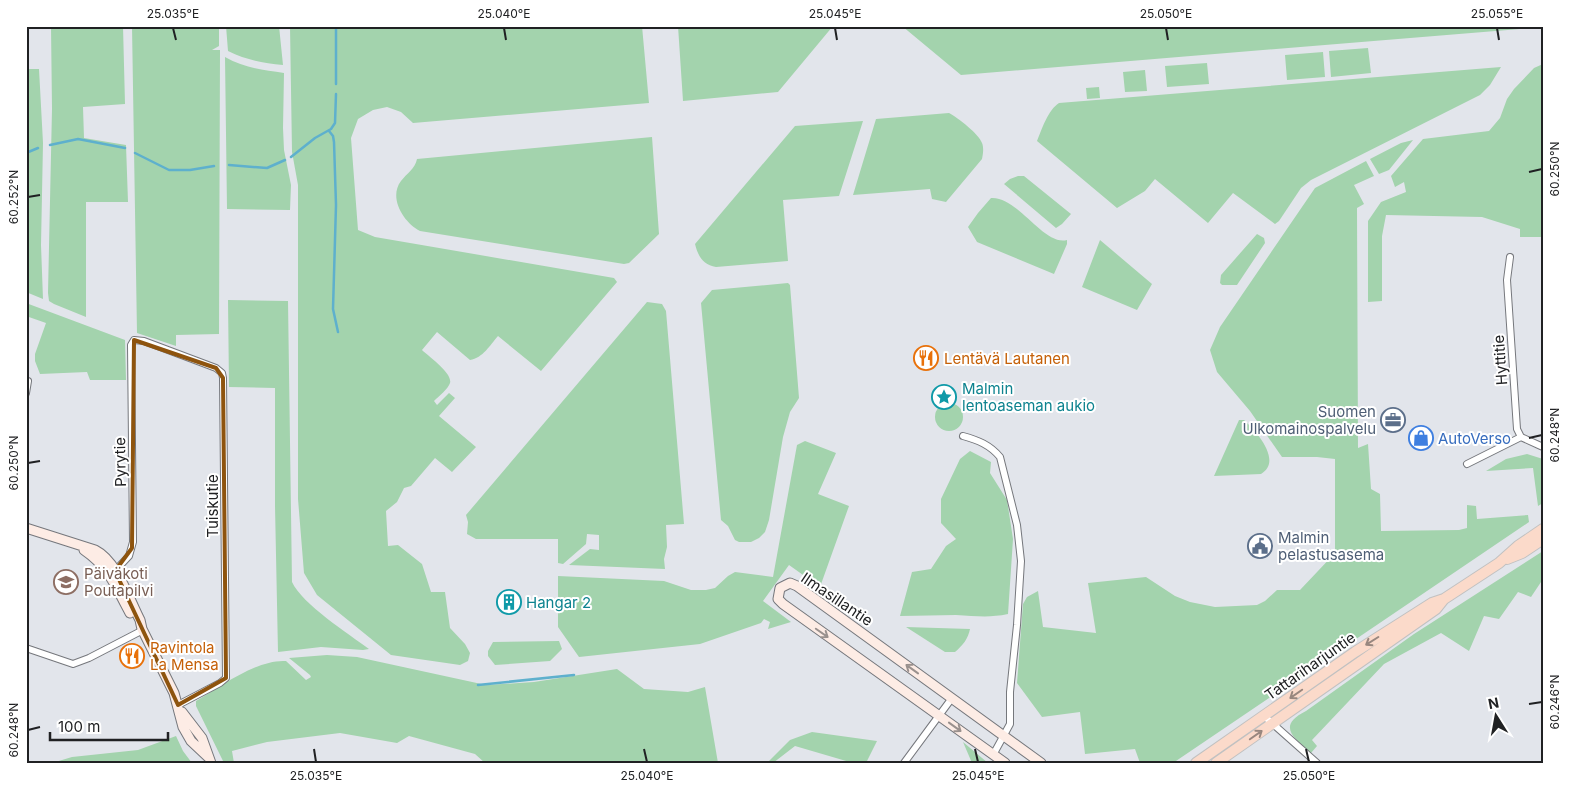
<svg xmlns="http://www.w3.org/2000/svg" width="1569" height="789" viewBox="0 0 1569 789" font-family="Inter,sans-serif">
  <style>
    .green { fill: #a3d3ad }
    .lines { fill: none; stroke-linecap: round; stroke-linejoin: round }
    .stream { stroke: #5eb0cd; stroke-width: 2.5 }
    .minor-casing { stroke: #75777c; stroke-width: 8 }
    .secondary-casing { stroke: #75777c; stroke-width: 11 }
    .primary-casing { stroke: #c1c1c1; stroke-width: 12 }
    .minor { stroke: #fff; stroke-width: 6 }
    .secondary { stroke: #fdece5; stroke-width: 9 }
    .primary { stroke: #fbdaca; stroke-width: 10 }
    .oneway { stroke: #9a918e }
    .oneway2 { stroke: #98877f }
    .marked { fill: none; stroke: #8e540e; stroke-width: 4; stroke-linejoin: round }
    .ticks { fill: none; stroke: #202123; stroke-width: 2 }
    .labels { text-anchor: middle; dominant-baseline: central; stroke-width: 4; stroke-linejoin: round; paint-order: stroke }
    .food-label { font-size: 15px; fill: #c56008; stroke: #fff; text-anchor: start }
    .street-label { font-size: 15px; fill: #202123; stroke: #fff }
    .culture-label { font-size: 15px; fill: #0d838f; stroke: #fff; text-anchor: start }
    .service-label { font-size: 15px; fill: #4e5e75; stroke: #fff; text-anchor: end }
    .shop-label { font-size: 15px; fill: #366cbe; stroke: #fff; text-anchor: start }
    .education-label { font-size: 15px; fill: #785e54; stroke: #fff; text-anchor: start }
    .neatline { fill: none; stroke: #202123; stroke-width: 2 }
    .ticks-label { font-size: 12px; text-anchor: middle; fill: #202123 }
  </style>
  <rect width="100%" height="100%" fill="#e2e5eb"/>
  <!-- green -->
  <path class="green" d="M51,26H123L125,104L83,107L84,138L126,145L128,202H86V317L54,304L49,301L48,293L52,109Z
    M132,26H219V46L212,50H220L219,334L176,335V346L137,333Z
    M226,26H279L283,65C263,63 246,60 228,51Z
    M290,26H642L649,103L413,123L401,112L387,107L373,110L358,119L351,138L358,230L375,237L614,278L617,282L541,371L498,336C490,345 483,358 470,360L437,332L422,350C428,356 453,373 450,383C448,389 439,396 434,401L437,405L449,393L455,398L439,416L476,447L452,472L435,458L411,486L404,488L397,502L386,511L388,546L398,545L422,564L431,592H445L450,628L465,644L470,653L468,661L460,665L391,655L317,595L304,573L298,499V185L292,152Z
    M678,26H833L778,92L683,101Z
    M902,26H1543V27L961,75Z
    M1368,48L1371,73L1331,77L1329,51Z
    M1323,52L1325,77L1287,80L1285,55Z
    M225,57C244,68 263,70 284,73L283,128L284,150L291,185L290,210L227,209Z
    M1207,63L1209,84L1167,87L1165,66Z
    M1543,64V237H1520V229L1482,217L1386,215L1382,236V301L1368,302V221L1381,202L1406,192L1404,182L1395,187L1391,176L1423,139L1489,131L1500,118L1507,99L1514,89L1534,68Z
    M1501,67L1490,85L1480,95L1311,180L1301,188L1279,221L1275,224L1233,193L1208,223L1155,179L1145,191L1117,208L1037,141C1042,129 1048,110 1059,103Z
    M26,69H39L43,143L41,245L43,299L26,292Z
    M1145,70L1147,91L1125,92L1123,72Z
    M1099,87L1100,98L1087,99L1086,88Z
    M949,113C958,118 979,134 982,143C984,148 983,154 982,159L946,202L932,199L930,189L853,195L876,119Z
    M863,121L839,196L783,200L788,261L716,267C703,265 698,256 695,244L795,126Z
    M652,137L659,234L629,263L624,264L420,231C404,223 388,198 401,181C407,173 415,169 417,159Z
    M1413,140L1389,170L1379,174L1370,159L1401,143Z
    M1366,161L1374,176L1354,185L1364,204L1357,208L1358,448L1368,444L1371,489L1380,494L1381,531L1459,530L1467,528V505L1476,506L1477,519L1528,515L1529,522L1173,763H1140L1135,749L1085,754L1080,712L1042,717L1017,683L1023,604L1027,597L1038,591L1043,627L1096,633L1088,583L1146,577L1175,596L1190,602L1215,607L1257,605L1265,601L1277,590H1300L1335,553V459L1317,457H1282L1250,411L1217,372L1210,350L1220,327L1315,188Z
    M1018,176H1024L1071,214L1062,224L1056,228L1004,184L1010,179Z
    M991,198C1018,196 1043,246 1067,240V244L1054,274L977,242L968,227L978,213Z
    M1257,234L1264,238L1265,243L1237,285H1222L1220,283L1221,275Z
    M1100,240L1152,284L1137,310L1082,287Z
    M788,283L790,285L799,398L790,412L783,437L769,520L765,532L759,538L751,542H739L735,540L728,526L721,520L701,303L712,290Z
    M228,300L288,301L292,582C302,604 349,634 369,649L363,650L321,647L278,652L275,506V388L229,387Z
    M647,302L662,304L666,311L684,524L666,525L667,547L664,559L665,569L569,565L590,549L599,550V535L587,534L586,544L563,564L558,563V539H476L467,534L468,522L466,515Z
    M26,303L125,340L126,380H90L87,372L40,374L35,361V354L46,323L26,316Z
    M935 417a14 14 0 1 1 28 0a14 14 0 1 1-28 0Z
    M1239,420H1244C1256,431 1283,461 1261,474L1214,476Z
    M805,441L836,453L818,494L849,506L820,587L789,565L763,601L791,622L768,629L770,622L764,619L761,623L700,644L579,657L558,627V576L664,581L691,590H706L715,588L728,576L735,572L773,577L797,445Z
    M970,451L991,462L990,473L1007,500L1013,539L1008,614C989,618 976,616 956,615C938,615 919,616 900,616L912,572L931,569L946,546L956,539L941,523V499L960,459Z
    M1527,454L1543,459V503L1538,506L1533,468L1486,471L1506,459Z
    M1543,551V579L1531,597L1518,592L1499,619L1484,616L1469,651L1441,633L1384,664L1312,740L1317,746L1311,753C1294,738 1276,726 1306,711L1414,634Z
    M906,627L970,629C968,639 963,645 955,652H945Z
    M559,641L562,649L550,661L495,665L488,656V651L493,642Z
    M327,655L357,657L486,685L534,682L617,669L644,689L688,692L705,687L718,763H485L475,754L409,736L397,743L340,733L267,742L232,751L234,763H224L196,706V701C220,687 257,659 286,661L306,680L311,677L310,675L289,658Z
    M812,732L877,741L866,763H853L795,746L773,763H767L790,740Z
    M176,736L183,751L192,763H52L72,757L138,750Z
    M963,742L988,763H972Z"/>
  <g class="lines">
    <!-- stream -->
    <path class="stream" d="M336,26V84
      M329,131L333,136L334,142L336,205L333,309L338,332
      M50,145L78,139L125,148
      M26,153L38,148
      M135,153L169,170H190L214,166
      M291,157L315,138L331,129L335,123L336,94
      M229,165L267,168L285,160
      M478,685L574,675"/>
    <defs>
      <path id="minor" d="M1510,257L1507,280L1517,429L1521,437L1543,447
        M26,393L28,381
        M963,436C978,440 990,445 1000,457L1017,525L1021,561L1017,625L1010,692V724L993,755
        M1467,464L1521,437
        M113,573L129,556L133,542L131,345L134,340L144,341L216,368L222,373L223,378L226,678L220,683L178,705
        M26,648L73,664L89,658L143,630
        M1264,716L1317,763
        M904,763L952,698"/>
      <path id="secondary" d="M26,528L95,550C117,561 129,599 140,620L142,629L174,693L183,727L191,741L208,757
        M84,550C110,568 115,586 130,613
        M182,712L202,738L211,763
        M1005,763L783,604L778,599L780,588L790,583L797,586L1041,763"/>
      <path id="primary" d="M1507,559L1522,553L1543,539
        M1196,763L1355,652L1432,603L1444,599
        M1216,763L1436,609L1444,599L1499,563L1518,546L1543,529"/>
    </defs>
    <!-- minor casing -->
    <use href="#minor" class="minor-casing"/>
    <!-- secondary casing -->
    <use href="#secondary" class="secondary-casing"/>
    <!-- primary casing -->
    <use href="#primary" class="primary-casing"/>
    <!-- minor -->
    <use href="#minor" class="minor"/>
    <!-- secondary -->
    <use href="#secondary" class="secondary"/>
    <!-- primary -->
    <use href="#primary" class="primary"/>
  </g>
  <!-- one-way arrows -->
  <defs><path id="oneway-shaft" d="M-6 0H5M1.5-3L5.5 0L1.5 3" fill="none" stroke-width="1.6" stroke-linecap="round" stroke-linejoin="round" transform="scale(1.25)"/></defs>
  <g class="oneway">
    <use href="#oneway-shaft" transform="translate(822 633) rotate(35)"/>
    <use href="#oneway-shaft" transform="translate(912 669) rotate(-144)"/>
    <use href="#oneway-shaft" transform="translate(955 727) rotate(36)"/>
  </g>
  <g class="oneway2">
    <use href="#oneway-shaft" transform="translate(1372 641) rotate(148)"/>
    <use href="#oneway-shaft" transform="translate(1296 694) rotate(145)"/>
    <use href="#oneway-shaft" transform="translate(1256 735) rotate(-35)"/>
  </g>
  <!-- marked area -->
  <path class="marked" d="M134,340L216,368L223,378L226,678L178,705L115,571L132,548Z"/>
  <!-- ticks -->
  <path class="ticks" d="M173,28L176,40M504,28L506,40M835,28L837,40M1166,28L1168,40M1497,28L1499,40M1529,172L1542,169M28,197L40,195M1529,438L1542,435M28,463L40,461M1529,704L1542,702M28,730L40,727M314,749L316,762M644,749L647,762M975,749L978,762M1306,749L1309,762"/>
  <!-- icons -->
  <defs>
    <symbol id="restaurant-ring" viewBox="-11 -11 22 22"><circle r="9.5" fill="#fff" stroke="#e8710a" stroke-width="1.5"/><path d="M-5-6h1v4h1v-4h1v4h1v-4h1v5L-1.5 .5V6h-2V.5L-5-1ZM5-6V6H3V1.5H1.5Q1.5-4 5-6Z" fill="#e8710a"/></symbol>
    <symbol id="sight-ring" viewBox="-11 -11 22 22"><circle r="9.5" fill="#fff" stroke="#0f9aa8" stroke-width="1.5"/><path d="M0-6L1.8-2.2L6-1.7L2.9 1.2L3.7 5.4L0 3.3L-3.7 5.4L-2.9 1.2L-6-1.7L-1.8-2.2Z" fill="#0f9aa8"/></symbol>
    <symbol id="office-ring" viewBox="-11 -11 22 22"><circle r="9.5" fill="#fff" stroke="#5c6f8a" stroke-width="1.5"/><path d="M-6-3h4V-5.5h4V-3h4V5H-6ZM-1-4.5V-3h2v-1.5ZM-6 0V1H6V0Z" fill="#5c6f8a"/></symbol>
    <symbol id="shop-ring" viewBox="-11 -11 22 22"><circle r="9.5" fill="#fff" stroke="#3f7fe0" stroke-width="1.5"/><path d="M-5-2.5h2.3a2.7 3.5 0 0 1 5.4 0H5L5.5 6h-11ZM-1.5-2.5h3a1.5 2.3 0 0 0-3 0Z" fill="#3f7fe0"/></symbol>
    <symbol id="civic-ring" viewBox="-11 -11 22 22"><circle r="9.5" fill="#fff" stroke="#5c6f8a" stroke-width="1.5"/><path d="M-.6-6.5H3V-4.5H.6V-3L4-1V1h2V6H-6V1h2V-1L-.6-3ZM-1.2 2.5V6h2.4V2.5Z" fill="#5c6f8a"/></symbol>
    <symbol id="school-ring" viewBox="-11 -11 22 22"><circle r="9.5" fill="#fff" stroke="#8d6e63" stroke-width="1.5"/><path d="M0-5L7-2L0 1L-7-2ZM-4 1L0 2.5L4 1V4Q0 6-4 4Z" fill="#8d6e63"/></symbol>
    <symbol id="building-ring" viewBox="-11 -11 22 22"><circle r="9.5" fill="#fff" stroke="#0f9aa8" stroke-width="1.5"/><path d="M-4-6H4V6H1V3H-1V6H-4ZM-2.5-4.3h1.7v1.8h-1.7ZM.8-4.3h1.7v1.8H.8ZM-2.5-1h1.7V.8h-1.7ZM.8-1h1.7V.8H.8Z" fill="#0f9aa8"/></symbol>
  </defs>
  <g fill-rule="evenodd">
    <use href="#restaurant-ring" x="912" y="344" width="28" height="28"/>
    <use href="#sight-ring" x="930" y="383" width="28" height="28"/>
    <use href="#office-ring" x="1379" y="406" width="28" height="28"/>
    <use href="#shop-ring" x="1407" y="424" width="28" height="28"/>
    <use href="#civic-ring" x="1246" y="532" width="28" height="28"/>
    <use href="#school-ring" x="52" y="568" width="28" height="28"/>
    <use href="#building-ring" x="495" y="588" width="28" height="28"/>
    <use href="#restaurant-ring" x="118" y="642" width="28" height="28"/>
  </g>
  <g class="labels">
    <!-- food labels -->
    <g class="food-label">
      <text x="944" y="358">Lentävä Lautanen</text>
      <text x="150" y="647">Ravintola<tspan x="150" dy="17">La Mensa</tspan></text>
    </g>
    <!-- street labels -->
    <g class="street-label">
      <text transform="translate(1500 360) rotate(-94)">Hyttitie</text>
      <text transform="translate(120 462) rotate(-91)">Pyrytie</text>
      <text transform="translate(212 506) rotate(-90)">Tuiskutie</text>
      <text transform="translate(837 599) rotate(34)">Ilmasillantie</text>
      <text transform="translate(1310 666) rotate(-35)">Tattariharjuntie</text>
    </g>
    <!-- culture labels -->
    <g class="culture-label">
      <text x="962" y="388">Malmin<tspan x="962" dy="17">lentoaseman aukio</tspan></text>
      <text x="526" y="602">Hangar 2</text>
    </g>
    <!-- service labels -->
    <g class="service-label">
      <text x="1376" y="411">Suomen<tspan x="1376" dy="17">Ulkomainospalvelu</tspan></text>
      <text x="1278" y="537" text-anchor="start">Malmin<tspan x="1278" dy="17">pelastusasema</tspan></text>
    </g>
    <!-- shop labels -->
    <g class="shop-label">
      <text x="1438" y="438">AutoVerso</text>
    </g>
    <!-- education labels -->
    <g class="education-label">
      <text x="84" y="573">Päiväkoti<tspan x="84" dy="17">Poutapilvi</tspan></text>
    </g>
  </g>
  <!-- border -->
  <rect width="1569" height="789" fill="none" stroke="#ffffff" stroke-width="55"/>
  <!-- north arrow -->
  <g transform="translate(1496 716) rotate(349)" stroke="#ffffff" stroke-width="4" paint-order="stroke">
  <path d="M0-4L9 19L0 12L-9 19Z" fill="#202123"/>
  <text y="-8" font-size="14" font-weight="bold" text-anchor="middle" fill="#202123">N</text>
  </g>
  <!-- scale -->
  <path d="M50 732v8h118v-8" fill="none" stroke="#202123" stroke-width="2.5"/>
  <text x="58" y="732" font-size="15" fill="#202123" stroke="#ffffff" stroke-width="4" paint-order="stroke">100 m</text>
  <rect x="28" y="28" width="1514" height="734" class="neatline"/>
  <g class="ticks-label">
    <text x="173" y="18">25.035°E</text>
    <text x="504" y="18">25.040°E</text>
    <text x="835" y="18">25.045°E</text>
    <text x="1166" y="18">25.050°E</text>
    <text x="1497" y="18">25.055°E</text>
    <text transform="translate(1555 169) rotate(-90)" y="4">60.250°N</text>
    <text transform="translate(14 197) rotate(-90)" y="4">60.252°N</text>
    <text transform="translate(1555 435) rotate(-90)" y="4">60.248°N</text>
    <text transform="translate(14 463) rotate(-90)" y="4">60.250°N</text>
    <text transform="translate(1555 702) rotate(-90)" y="4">60.246°N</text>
    <text transform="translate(14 730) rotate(-90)" y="4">60.248°N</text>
    <text x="316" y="780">25.035°E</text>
    <text x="647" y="780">25.040°E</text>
    <text x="978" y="780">25.045°E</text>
    <text x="1309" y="780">25.050°E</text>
  </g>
</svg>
